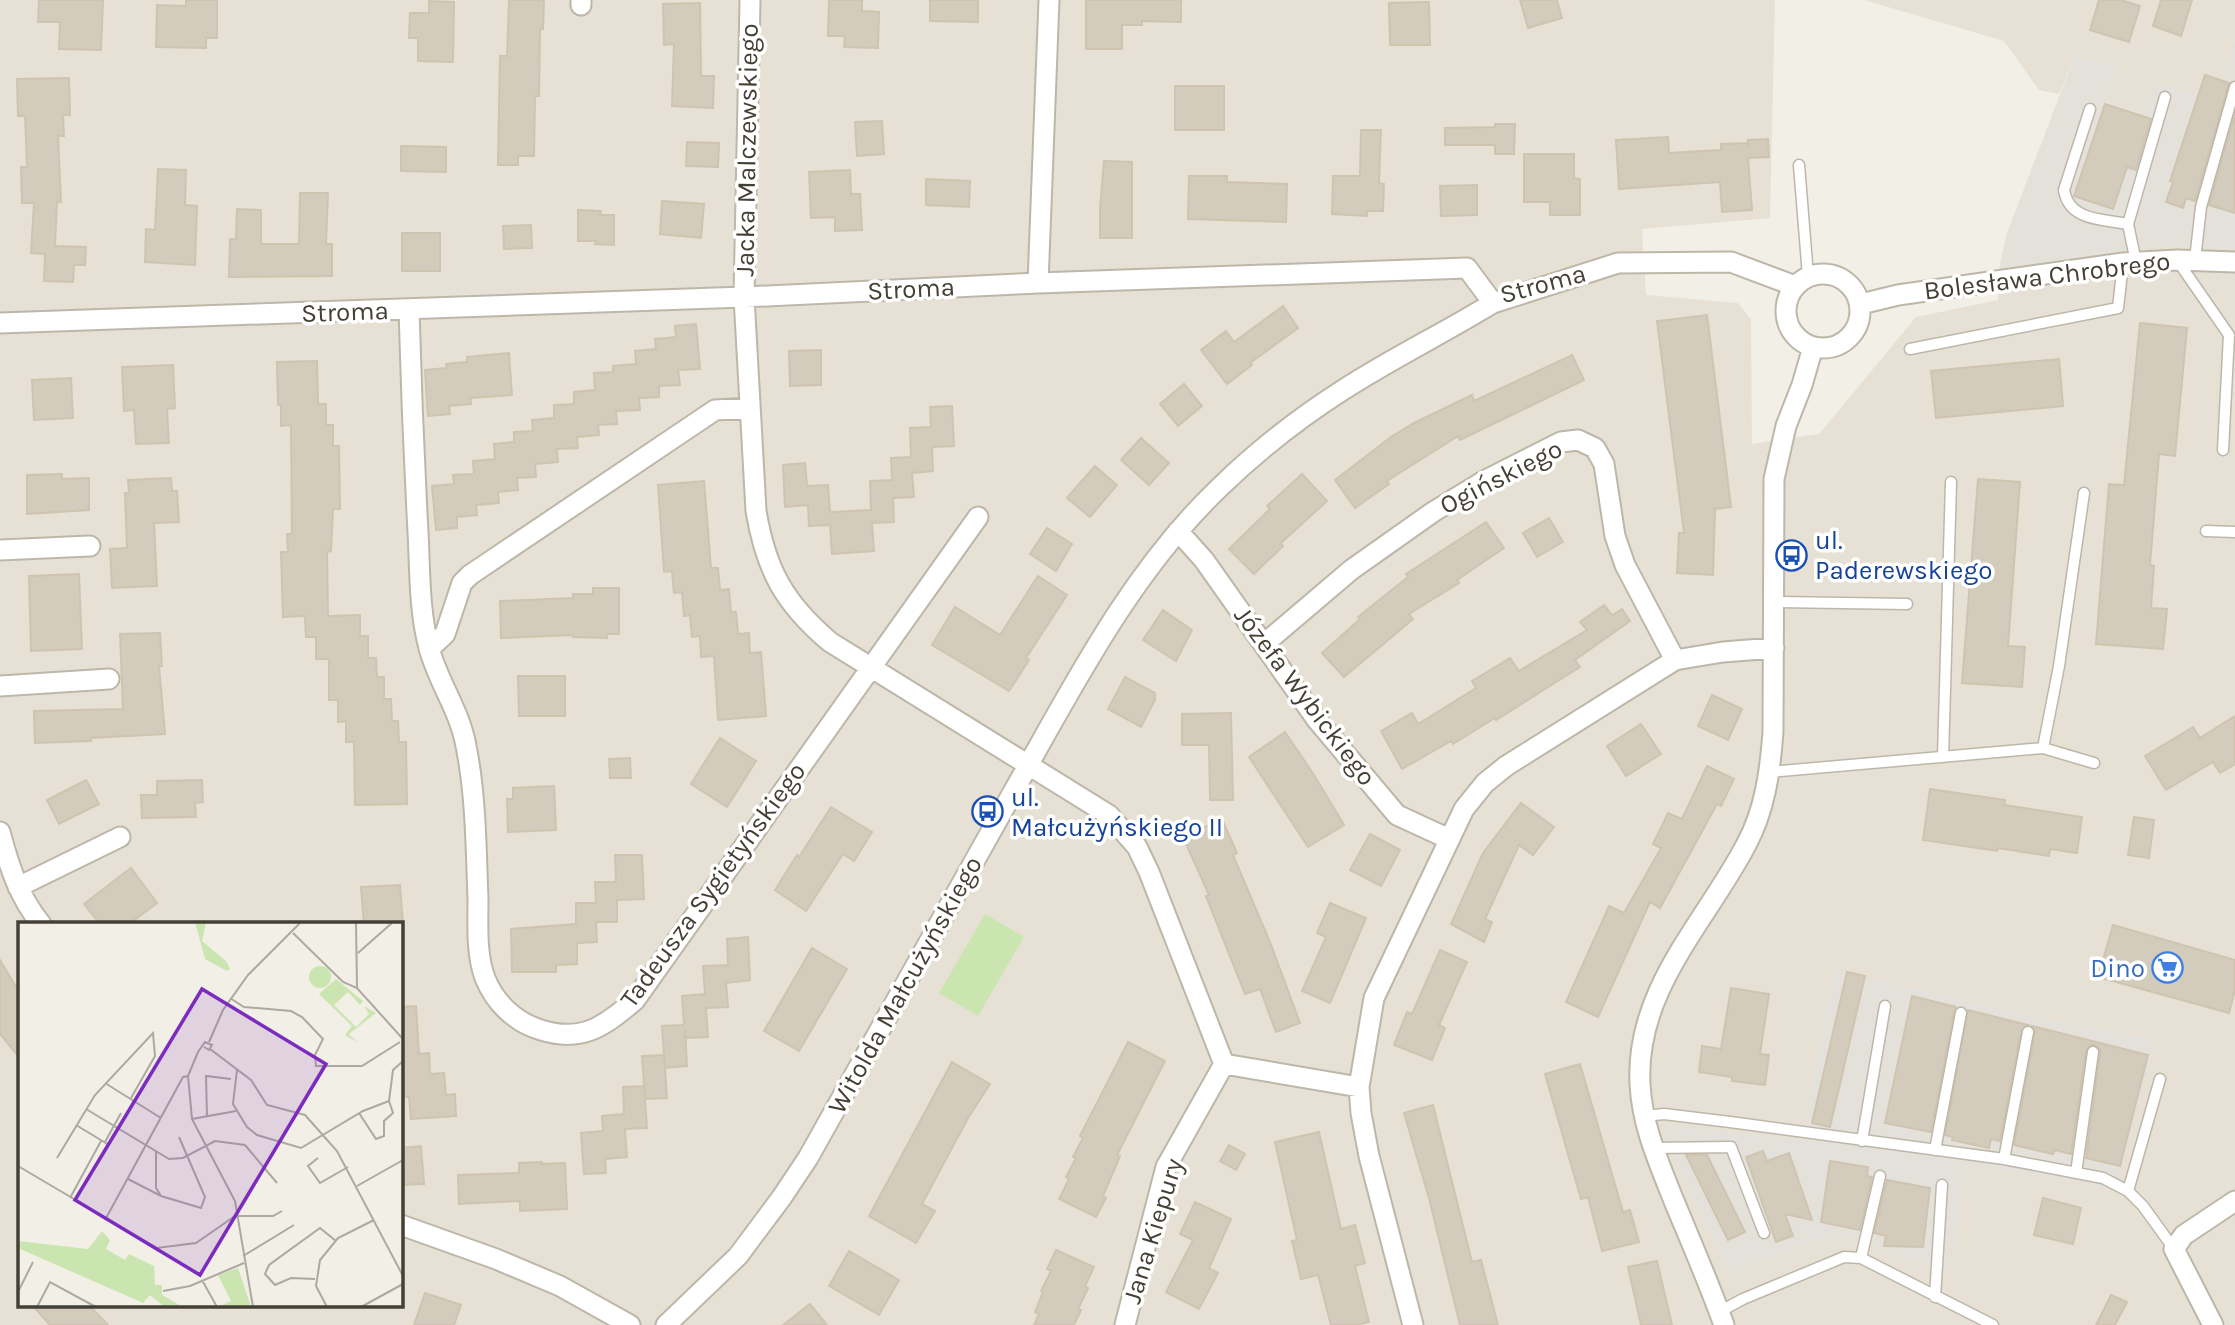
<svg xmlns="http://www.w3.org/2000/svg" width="2235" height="1325" viewBox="0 0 2235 1325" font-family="Karla,sans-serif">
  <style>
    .residential { fill: #e6e1d4; fill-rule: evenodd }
    .industrial { fill: #e4e1db }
    .green { fill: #cbe5b1 }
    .building { fill: #d3cbbc; stroke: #cec4b0; stroke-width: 2 }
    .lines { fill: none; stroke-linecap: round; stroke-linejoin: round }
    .lane-casing { stroke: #bdb7a9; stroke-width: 13 }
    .street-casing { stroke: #bdb7a9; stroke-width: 23 }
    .lane { stroke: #fff; stroke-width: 10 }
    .street { stroke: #fff; stroke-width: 19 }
    .labels { text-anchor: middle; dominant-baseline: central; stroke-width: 7; stroke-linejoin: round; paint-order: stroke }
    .street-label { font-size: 26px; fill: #454036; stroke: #fff }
    .transit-label { font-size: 26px; fill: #164399; stroke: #fff; text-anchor: start }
    .shop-label { font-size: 26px; fill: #366cbe; stroke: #fff; text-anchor: end }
    .inset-road { fill: none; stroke: #ada9a0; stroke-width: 2 }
    .view { fill: #7b2cbf; fill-opacity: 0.15; stroke: #7b2cbf; stroke-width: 3.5 }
    .inset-edge { fill: none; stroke: #454036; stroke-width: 3.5 }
  </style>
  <rect width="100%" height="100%" fill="#f2efe6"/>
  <!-- residential -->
  <path class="residential" d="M0,0H1775L1770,218L1642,229L1646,295L1738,303L1751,319L1752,444L1819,434L1916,317L1998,300L1999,269H2013L2103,252L2164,246L2235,249V1325H0ZM19,924H401V1306H19Z
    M1864,0H2235V40L2223,80L2198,94L2151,88L2142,113L2106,103L2117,66L2075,55L2059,94L2039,90L2004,41Z"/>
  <!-- industrial -->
  <path class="industrial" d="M2235,40V249L2164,246L2103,252L2013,269H1999L2006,236L2075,55L2117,66L2106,103L2142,113L2151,87L2159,83L2197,94L2205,76L2223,80Z
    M1833,969L2021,1014L2156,1040L2116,1191L2081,1182L1968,1164L1951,1269L1943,1271L1883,1252L1858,1236L1809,1241L1730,1275L1666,1139V1124L1801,1141Z"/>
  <!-- green -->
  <path class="green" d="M985,914L1024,937L978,1016L939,993Z"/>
  <!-- building -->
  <path class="building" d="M39,0H103L101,50L59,49L60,22H38Z
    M186,0H217V38H206V48L156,47L157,5L186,6Z
    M509,0H544L543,29H540L539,96H535L534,156H518V165H498L500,56H507Z
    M829,0H862V11L879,12L878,48L844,47L845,36H828Z
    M930,0H978V22L930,21Z
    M1086,0H1181V22L1142,21V25H1122V49H1086Z
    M1520,0H1557L1562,18L1528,28Z
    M2099,0H2121L2140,6L2129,42L2090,30Z
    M2161,0H2192L2181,36L2153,26Z
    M429,1L454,2L453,62L418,61V38H409L410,13H429Z
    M1429,2L1430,45H1390L1389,3Z
    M700,3L701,76H714L713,108L672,106L674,44L664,45L663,4Z
    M2205,75L2229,83L2195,201L2186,198L2183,208L2166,202L2173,182L2170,181Z
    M69,78L70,115H63L64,136H58L61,202H57L55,246L86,247L85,265H74L73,282L44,281L45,254L31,253L34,203H22L21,167H27L25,116H18L17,79Z
    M1175,86H1224V130H1175Z
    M2105,104L2151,119L2136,170L2127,167L2113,209L2074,196Z
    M2235,114V213L2209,205Z
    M882,121L884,154L857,156L855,122Z
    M1495,124H1515L1514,154H1495V145H1445V128L1495,127Z
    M1361,130H1381L1379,183L1384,184L1383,211H1367V216L1332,214L1333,176H1360Z
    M1668,137L1669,153L1721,150V144L1747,143L1748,148V140L1768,139L1769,157L1748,158L1752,210L1722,212L1720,182L1619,189L1616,140Z
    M687,142L719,143L718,167L686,166Z
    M401,146L446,147V172L401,171Z
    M1524,154H1574V178L1580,179V215H1550V202H1524Z
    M1104,161L1132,162V238H1100V209Z
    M158,169L186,170L185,205L197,206L195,265L145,262L146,229L155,230Z
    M850,170L851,194H860L862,230L835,231V217L811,218L809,172Z
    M1189,176H1227V182L1287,184L1286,222L1188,219Z
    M926,179L970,181L969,207L926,205Z
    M1477,185V215L1441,216L1440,186Z
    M300,193H328L326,244H332V276L229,277L230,239H236L237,209L261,210V244H299Z
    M662,201L704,204L701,238L660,234Z
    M578,210L601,211L600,215H614V245L595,244L596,241H578Z
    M531,225L532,248L504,249L503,226Z
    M402,233H440V271H402Z
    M1283,306L1298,328L1250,363L1252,365L1227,384L1201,350L1226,331L1234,342Z
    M1707,315L1731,507L1715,509L1713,575L1677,573L1679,533H1684L1657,321Z
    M2140,323L2187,328L2175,456L2159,454L2150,565L2154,566L2151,608L2167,609L2163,649L2096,644L2109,484L2124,485Z
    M696,324L700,369L678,370L680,385L659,386V397L639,398L640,410L616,411L617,424L598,425L599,435L577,437L578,448L557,449L558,462L535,464L536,477L517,478L518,490L498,492L499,503L476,505L477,515L457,517V528L436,530L432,486L454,484L453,475L474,474L473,461L495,459L494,444L514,442V432L533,431L532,420L554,418V405L574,404V392L595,390L594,373L613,372V366L636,364L635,351L656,349L655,339L676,337L675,326Z
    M821,350V385L790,386L789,351Z
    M509,353L512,395L470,398L471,404L449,406L450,414L428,416L425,370L447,368L446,364L467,362V357Z
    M1572,355L1584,380L1460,440L1458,436L1387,481L1389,484L1355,508L1335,480L1391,437L1414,423L1472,395L1474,401Z
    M2059,359L2063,406L1936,418L1931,371Z
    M317,361L318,404H326V425H333V446H339L340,509H333L331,551L327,552L328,616L360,615V636H368V658H376L377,677H384V699H391L392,721H398L399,742H406L407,804L355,805L354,742H346V721L338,722V700H329V659H316V637H306L305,616L283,617L281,552H288L287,534H292L291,425L281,426V405H278L277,362Z
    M173,365L175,408L167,409L169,443L136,444L134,410L124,411L122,367Z
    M71,378L73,418L34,420L32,380Z
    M1184,384L1202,406L1178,426L1160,404Z
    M952,406L954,446L932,447L933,471L912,473L914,497L893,498L894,522L872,523L874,551L832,554L830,525L809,526L808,505L785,507L783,465L805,463L807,486L828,485L830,512L871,510L870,481L892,480L891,458L911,457L910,428L931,427L930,407Z
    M1141,438L1169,463L1149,485L1121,460Z
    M1095,466L1117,485L1090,517L1067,498Z
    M62,474V479L89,478V510L27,514V475Z
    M1302,474L1327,501L1281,543L1283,546L1254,574L1229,549L1270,509L1267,506Z
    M171,478L172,491H177L179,522L154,523L157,586L112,588L110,549L127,548L125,493H129L128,480Z
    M1978,479L2020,482L2008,646L2025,647L2022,687L1962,683Z
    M704,481L711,568H718L720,590L729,589L731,612H736L738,634L749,633L750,653L761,652L766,716L718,720L714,656L701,657L700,636L692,637L690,615L684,616L682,592L674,593L672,571L664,572L658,485Z
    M1549,518L1563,542L1537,557L1523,533Z
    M1486,522L1504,548L1457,580L1459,583L1409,614L1413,619L1344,677L1322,653L1360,619L1358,617L1408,577L1406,574Z
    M1047,528L1072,544L1056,571L1030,554Z
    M79,574L82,649L31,651L29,576Z
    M1038,576L1067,595L1026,658L1029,660L1009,691L932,645L955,607L1000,635Z
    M593,588H619V634H607V638L573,637V635L501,638L500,601L573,598V594H593Z
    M1604,605L1612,615L1622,609L1630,621L1575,660L1580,667L1496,720L1495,718L1453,744L1451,741L1402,769L1381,731L1412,713L1418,724L1476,688L1472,681L1510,658L1519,671L1587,630L1580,622Z
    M1163,610L1192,630L1176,661L1143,640Z
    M160,633L162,666H159L165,734L91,738V741L35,743L34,711L123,709L120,634Z
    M518,676H565V716H519Z
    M1125,677L1155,693V700L1141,727L1108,709Z
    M1712,695L1742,709L1728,740L1698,726Z
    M1231,713L1233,800H1210L1209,745H1182V714Z
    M2235,716V764L2220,773L2213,762L2166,790L2145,756L2193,727L2200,738Z
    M1641,724L1661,754L1626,776L1607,746Z
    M1285,732L1314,775L1344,825L1308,847L1249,757Z
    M720,738L756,761L727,807L691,784Z
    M630,758L631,778H610L609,759Z
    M1707,766L1734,779L1721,806L1717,804L1660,908L1650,902L1598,1017L1566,1002L1609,906L1624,913L1661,848L1653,844L1668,813L1682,819Z
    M86,780L99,804L59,824L47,800Z
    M202,780L203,802L195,803L196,817L142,818L141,795H157V781Z
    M554,786L556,830L508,832L507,799H513V788Z
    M1930,789L2005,800L2004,805L2082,817L2077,853L2050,849L2049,856L1998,848L1997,851L1923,840Z
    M1521,803L1554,827L1533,855L1519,845L1485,919L1492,922L1484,942L1451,924L1483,853Z
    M831,807L872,832L854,861L843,854L806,911L775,890L797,855L799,857Z
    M2134,817L2154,820L2149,858L2128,855Z
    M1222,819L1237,853L1233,855L1270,942L1300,1023L1276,1032L1260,989L1245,994L1206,896L1209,895L1183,837Z
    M1370,834L1400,850L1381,886L1350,870Z
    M615,855H642L644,899L617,900V922H596L597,942L577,943V964L556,965V972H512L511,929L576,924V903H596L595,882H616Z
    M131,868L157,903L129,924H100L84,904Z
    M400,885L403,924H364L361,887Z
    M1330,903L1366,918L1330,1003L1302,991L1326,937L1317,933Z
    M2113,925L2235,960V990L2229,1013L2098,977Z
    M748,937L750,980L726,983L728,1007L706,1008L708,1037L685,1038V1029L687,1066L665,1068L662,1026L684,1025L682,996L705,994L703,966L728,965L727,939Z
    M812,948L847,969L799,1051L764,1031Z
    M1440,950L1467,962L1439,1025L1445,1028L1432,1060L1394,1045L1407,1012L1412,1014Z
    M0,960L19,992V1057L0,1034Z
    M1847,972L1865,976L1830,1127L1812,1123Z
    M1731,988L1769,994L1760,1054L1769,1055L1765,1085L1732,1081V1077L1699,1072L1702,1046L1721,1049Z
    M1912,996L1956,1007L1954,1012L1931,1132L1885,1123Z
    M416,1006L419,1054L429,1053L430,1074L444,1073L446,1095L455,1094L456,1116L411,1119L409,1097H402L401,1007Z
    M1968,1010L2028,1025L2021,1031L2000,1141L1991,1139L1989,1148L1952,1140L1953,1137L1945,1135Z
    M2032,1026L2148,1055L2120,1166L2086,1158L2100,1053V1049L2095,1045H2090L2086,1051L2071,1154L2055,1150L2053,1154L2014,1145L2035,1033Z
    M1128,1042L1165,1061L1117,1155L1120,1156L1103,1196L1106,1198L1096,1217L1059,1199L1069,1179L1066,1177L1076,1158L1073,1157L1083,1138L1080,1136Z
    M664,1055L667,1098L645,1099L642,1056Z
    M952,1062L990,1084L968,1118L922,1204L935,1211L916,1243L869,1216Z
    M1580,1064L1623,1212L1630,1210L1639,1242L1602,1251L1588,1197L1581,1199L1545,1074Z
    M644,1086L647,1128L625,1129L627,1157L605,1159L606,1173L584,1174L581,1133L603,1131L602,1116L624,1114L623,1087Z
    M1433,1105L1472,1262L1481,1260L1498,1325H1460L1429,1198L1404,1113Z
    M1319,1132L1341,1229L1355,1225L1365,1263L1355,1266L1369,1322L1355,1325H1331L1318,1275L1301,1279L1292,1241L1297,1240L1275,1142Z
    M1229,1145L1245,1154L1236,1170L1220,1161Z
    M421,1146L424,1184L401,1185V1148Z
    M1763,1151L1767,1161L1789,1153L1812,1220L1785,1214L1793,1236L1776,1242L1746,1157Z
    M1686,1155H1707L1745,1232L1728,1240Z
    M1830,1161L1868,1167L1867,1176L1872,1177L1860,1230L1821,1222Z
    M542,1162V1164L565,1163L567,1209L520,1211V1201L459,1204L458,1175L519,1173V1163Z
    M1887,1180L1930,1188L1923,1247L1884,1246L1886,1236L1874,1233Z
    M2043,1198L2081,1208L2073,1244L2034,1235Z
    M1195,1202L1231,1219L1209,1268L1218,1273L1199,1309L1166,1292L1193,1240L1180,1234Z
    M1056,1250L1094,1267L1085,1286L1088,1288L1078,1309L1081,1310L1074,1325H1034L1039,1314L1035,1312L1043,1292L1041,1291L1051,1271L1047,1269Z
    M849,1251L899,1280L879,1315L829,1286Z
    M1657,1261L1672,1325H1641L1628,1267Z
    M425,1293L461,1305L454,1325H414Z
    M2111,1295L2127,1302L2115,1325H2096Z
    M810,1304L827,1325H783Z
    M33,1306H90L108,1325H50Z"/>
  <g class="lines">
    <defs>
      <path id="lane" d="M2090,109L2064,190C2069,221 2102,219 2128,224
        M1799,165L1808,276
        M2177,260L2229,335L2223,450
        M2195,260L2201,207L2235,87
        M2136,262L2128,224L2165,97
        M1910,349L2118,308L2123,263
        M2206,531L2235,532
        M1774,602L1907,604
        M2043,748L2094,763
        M1943,757L1951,482
        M1770,772L2043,748L2059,666L2084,493
        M1644,1116L1664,1114L1730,1122L2004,1159L2103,1178L2128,1191L2143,1206L2174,1249
        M1862,1141L1885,1006
        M1653,1148L1731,1147L1764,1233
        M1935,1150L1961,1013
        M2004,1159L2028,1032
        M2076,1173L2093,1052
        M2128,1191L2160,1079
        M1861,1258L1880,1176
        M1935,1297L1942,1185
        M1719,1312L1743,1299L1844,1257L1861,1258L1993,1325"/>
      <path id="street" d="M750,0L744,297L756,511C766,570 784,603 830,642L1109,815L1137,847L1149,872L1224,1064
        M581,5V0
        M1786 311a37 37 0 1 1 74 0a37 37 0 1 1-74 0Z
        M1038,283L1049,0
        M1861,304L1898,295L2123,263L2177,260L2235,262
        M409,310C411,384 414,458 418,532C420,570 419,611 429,648C438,682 460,711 466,746C476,796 476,848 478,899C478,924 476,954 485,978C495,1003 515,1022 541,1030C582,1043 605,1026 635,1000L978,517
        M0,323L744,297L1038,283L1467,268L1493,303L1618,263L1731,262L1795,286
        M1178,531L1204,560L1317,720L1397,815L1449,839
        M0,550L90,546
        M1264,644L1351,570L1433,512L1482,482L1561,442L1578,440L1595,448L1604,464L1615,536L1625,565L1675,660
        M429,649L445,634L462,583L470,575L715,410L750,408
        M0,686L109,679
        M0,832C9,866 19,897 41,924
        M18,887L120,837
        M1224,1064L1359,1087
        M401,1225L496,1259L560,1286L630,1325
        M666,1325L738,1256L782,1197L808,1158C876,1037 944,915 1012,794C1072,688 1130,573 1219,488C1256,452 1299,418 1343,390C1391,359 1444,333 1493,303
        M1125,1325L1166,1167L1224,1064
        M1413,1325L1369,1156L1361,1113L1359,1087L1374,998L1464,809L1485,783L1506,766L1675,660L1723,652L1774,648
        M1724,1325C1709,1283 1691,1242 1674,1201C1659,1163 1642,1126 1640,1084C1635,990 1705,923 1746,845C1765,810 1770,772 1773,732L1774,479L1786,426L1802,385L1813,347
        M2213,1325L2174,1249L2184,1235L2235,1201"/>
    </defs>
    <!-- lane casing -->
    <use href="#lane" class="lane-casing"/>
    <!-- street casing -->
    <use href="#street" class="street-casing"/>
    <!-- lane -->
    <use href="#lane" class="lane"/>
    <!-- street -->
    <use href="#street" class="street"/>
  </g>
  <!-- icons -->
  <defs>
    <symbol id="bus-ring" viewBox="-11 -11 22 22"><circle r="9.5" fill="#fff" stroke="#1a4fb4" stroke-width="1.5"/><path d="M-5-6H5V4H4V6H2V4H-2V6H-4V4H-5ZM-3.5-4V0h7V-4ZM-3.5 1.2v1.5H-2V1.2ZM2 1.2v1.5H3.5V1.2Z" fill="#1a4fb4"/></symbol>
    <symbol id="supermarket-ring" viewBox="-11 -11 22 22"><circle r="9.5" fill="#fff" stroke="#3f7fe0" stroke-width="1.5"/><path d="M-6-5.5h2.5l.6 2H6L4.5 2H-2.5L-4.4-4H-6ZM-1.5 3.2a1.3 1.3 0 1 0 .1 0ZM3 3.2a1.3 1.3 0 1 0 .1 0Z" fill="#3f7fe0"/></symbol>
  </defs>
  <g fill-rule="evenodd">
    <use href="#bus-ring" x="1774" y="538" width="35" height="35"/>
    <use href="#bus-ring" x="970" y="794" width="35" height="35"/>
    <use href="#supermarket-ring" x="2150" y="950" width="35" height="35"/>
  </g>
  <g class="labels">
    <!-- street labels -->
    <g class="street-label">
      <text transform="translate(747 150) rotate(-89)">Jacka Malczewskiego</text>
      <text transform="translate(2047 276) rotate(-7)">Bolesława Chrobrego</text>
      <text transform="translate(1543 284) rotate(-15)">Stroma</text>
      <text transform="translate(911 289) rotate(-3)">Stroma</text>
      <text transform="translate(345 312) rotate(-2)">Stroma</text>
      <text transform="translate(1501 477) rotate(-27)">Ogińskiego</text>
      <text transform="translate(1305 696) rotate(53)">Józefa Wybickiego</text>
      <text transform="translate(713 885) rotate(-54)">Tadeusza Sygietyńskiego</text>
      <text transform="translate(905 985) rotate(-61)">Witolda Małcużyńskiego</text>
      <text transform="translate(1153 1231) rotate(-73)">Jana Kiepury</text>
    </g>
    <!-- transit labels -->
    <g class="transit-label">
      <text x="1815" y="540">ul.<tspan x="1815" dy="30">Paderewskiego</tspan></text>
      <text x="1011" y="797">ul.<tspan x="1011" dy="30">Małcużyńskiego II</tspan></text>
    </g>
    <!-- shop labels -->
    <g class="shop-label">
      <text x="2145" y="968">Dino</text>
    </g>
  </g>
  <!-- overview -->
  <g transform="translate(18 922)">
    <rect width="385" height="385" fill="#f2efe6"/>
    <path d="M177,0H188L184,19L208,39L212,47L209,49L187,37ZM291 55a11 11 0 1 1 22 0a11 11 0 1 1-22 0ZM318,57L345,79L342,83L330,70L316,83L338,105L351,92L346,84L358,91L331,112L340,121L327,113L334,104L301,72ZM84,309L92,318L88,327L107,338L111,332L136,344L137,363H144V373L165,385H147L132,373L125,381L0,326V319L70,327ZM220,346L233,385H200L213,379L200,353Z" fill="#cbe5b1"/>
    <path class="inset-road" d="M338,0L339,66M275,11L325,60L339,66L384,116M340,31L375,0M212,76L226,85L273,89L284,95L305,117L297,133L298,144H344L382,120M191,120L205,88L230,53L283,0M192,127L233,158L249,183L287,193L319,229L385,354M219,148L215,182L229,205L239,213L283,226L345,189L371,179L375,148L385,139M170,154L174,197L217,279L235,385M87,161L143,196M68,187L151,237L165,236L197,219L227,223M341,191L358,217L366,214V199L375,191L371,179M189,195L188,154L213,157M174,197L218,189M58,203L91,223M87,220L103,191M227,223L259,261M138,230V266L143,274M39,236L77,173L135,111L137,134L113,176M300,236L290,244L302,261L330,245M0,244L139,326L178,321L217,294H255L264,289M110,257L143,274L183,286L187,275L161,215M339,264L385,238M52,276L83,219M87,298L165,155L170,154L180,130L187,120L194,123L191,128L186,125M225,334L276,303M297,357L273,356L257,363L247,352L251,343L302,306L318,319M184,358L199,385M145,369L172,364L226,341M0,370L15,340M19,385L32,360L78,385M309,385L298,364L302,338L320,316L356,298M343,385L385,362"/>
    <path class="view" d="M184,67L308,142L182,353L57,278Z"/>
    <rect width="385" height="385" class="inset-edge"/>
  </g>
</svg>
